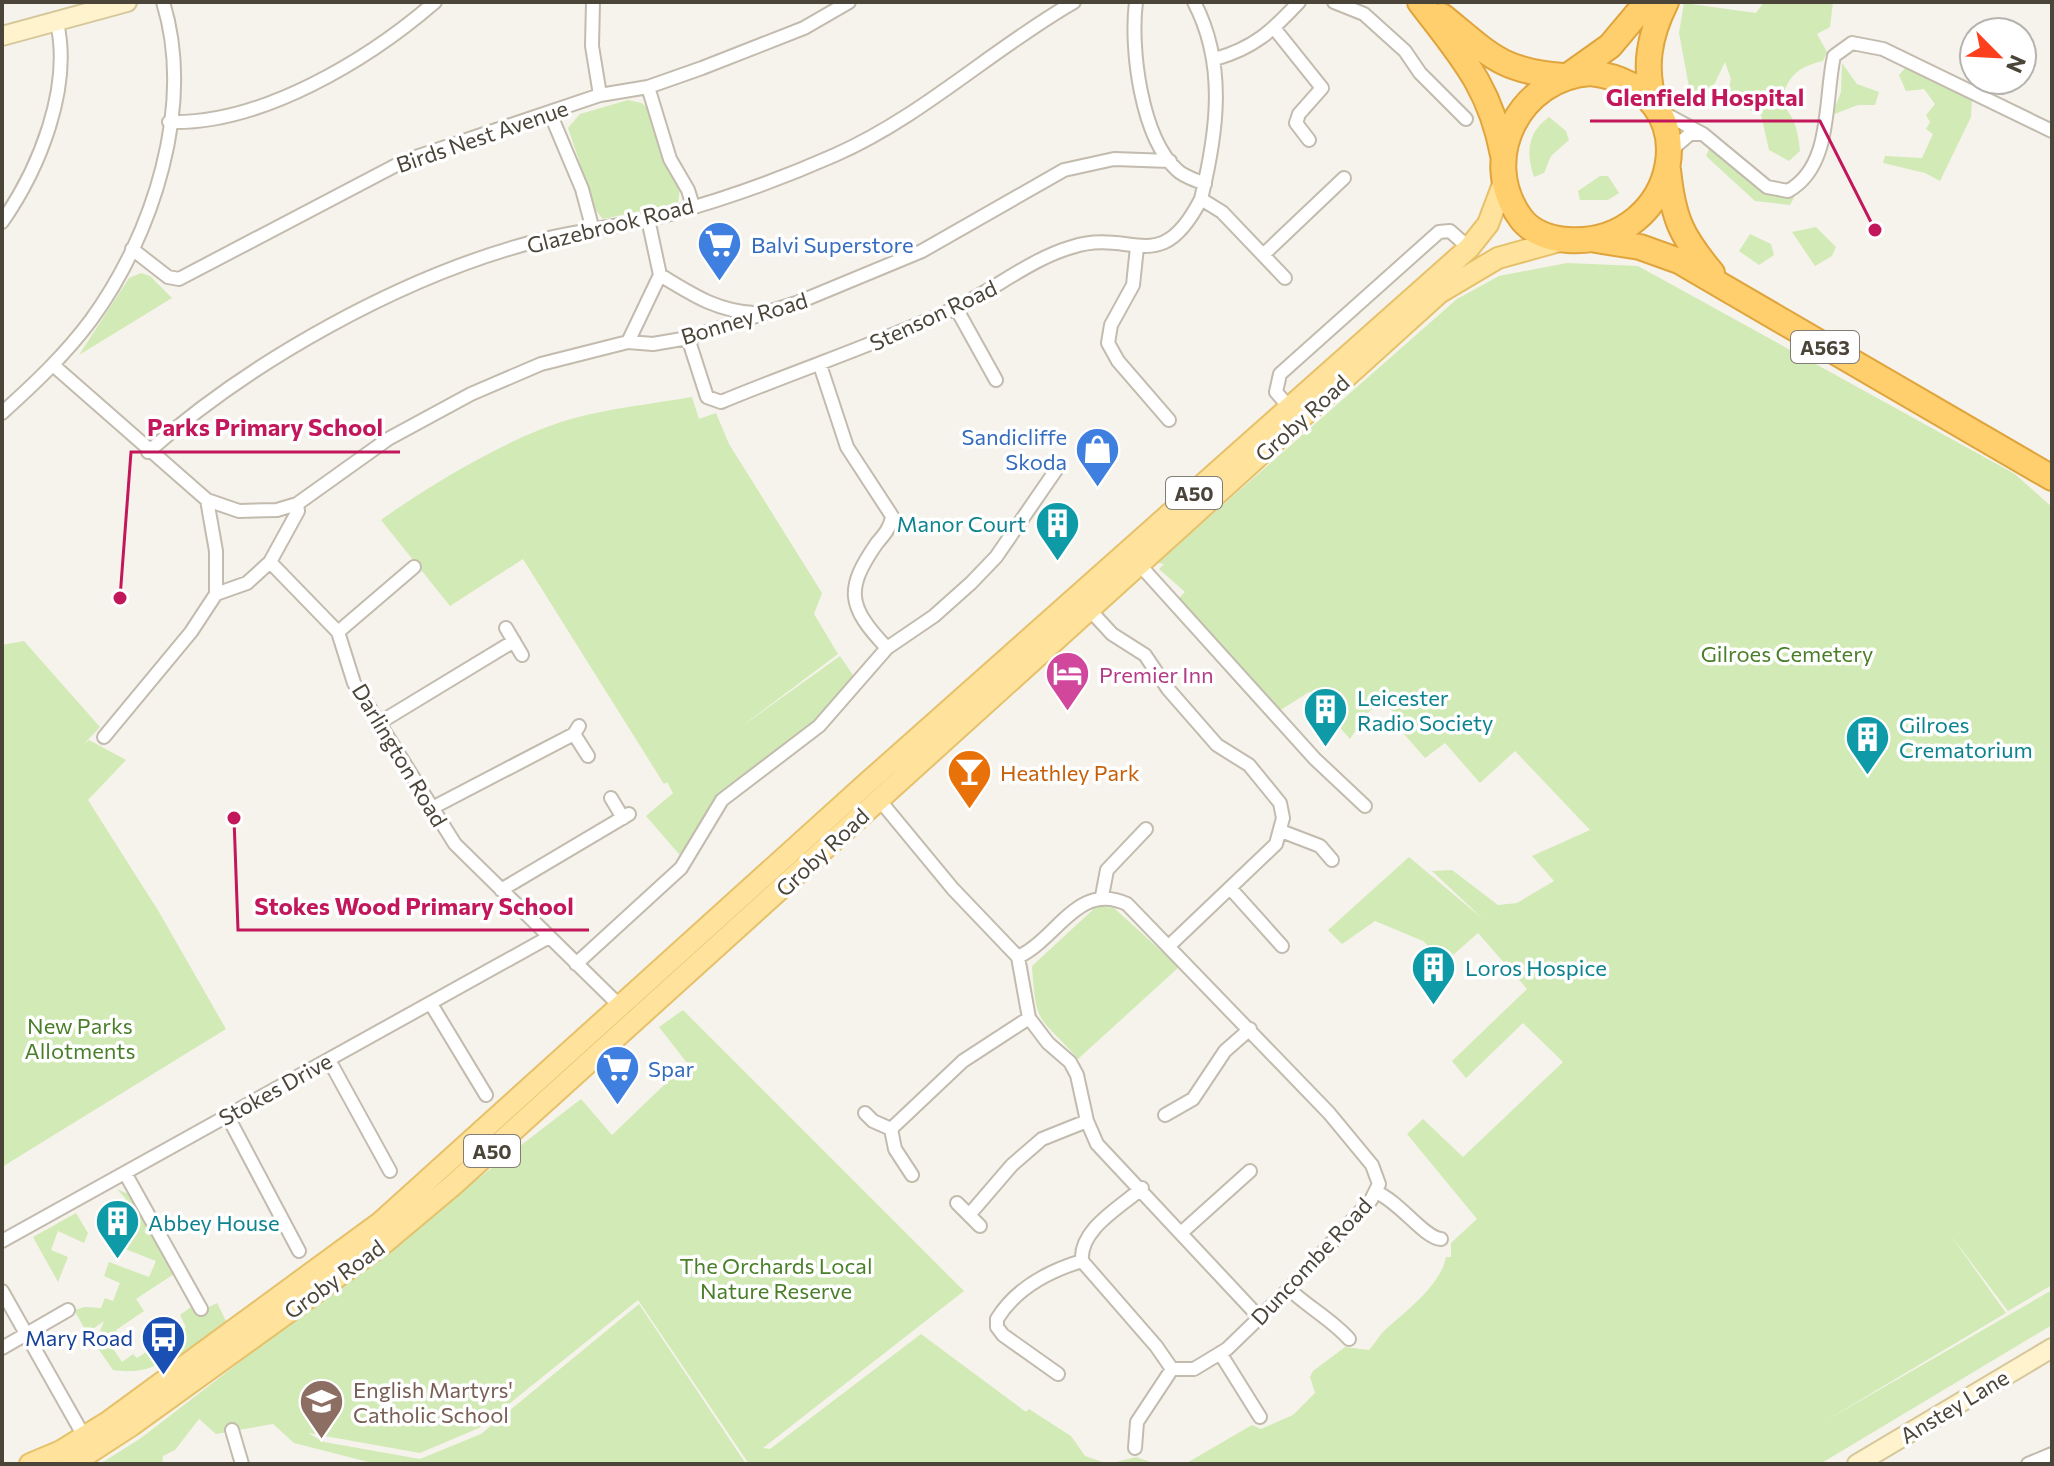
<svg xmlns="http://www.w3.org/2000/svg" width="2054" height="1466" viewBox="0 0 2054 1466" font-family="Commissioner,sans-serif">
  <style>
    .green { fill: #d2eab5 }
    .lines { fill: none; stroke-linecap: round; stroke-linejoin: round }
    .street-casing { stroke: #c2bbae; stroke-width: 16 }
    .secondary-casing { stroke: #d6c79b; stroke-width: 22 }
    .primary-casing { stroke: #e6c16a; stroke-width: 24 }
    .highway-casing { stroke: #e0a43c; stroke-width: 28 }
    .street { stroke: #fff; stroke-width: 12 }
    .secondary { stroke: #fff3cd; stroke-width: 18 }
    .primary { stroke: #ffe39c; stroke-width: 20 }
    .highway { stroke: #ffcf6e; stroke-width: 24 }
    .labels { text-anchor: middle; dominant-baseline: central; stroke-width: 7; stroke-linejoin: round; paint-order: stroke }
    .shield { fill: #fff; stroke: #817c74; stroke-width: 2 }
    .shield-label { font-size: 20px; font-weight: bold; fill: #4b4439 }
    .street-label { font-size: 22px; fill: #4b4439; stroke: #fff }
    .shop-label { font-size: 22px; fill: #366cbe; stroke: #fff; text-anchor: start }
    .culture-label { font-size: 22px; fill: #0d838f; stroke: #fff; text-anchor: start }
    .park-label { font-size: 22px; fill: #4a7f2a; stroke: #fff }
    .hotel-label { font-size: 22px; fill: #b23c85; stroke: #fff; text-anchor: start }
    .food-label { font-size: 22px; fill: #c56008; stroke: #fff; text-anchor: start }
    .transit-label { font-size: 22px; fill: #164399; stroke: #fff; text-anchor: end }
    .education-label { font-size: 22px; fill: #785e54; stroke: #fff; text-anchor: start }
    .leader { fill: none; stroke: #c2185b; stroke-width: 3 }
    .callout-dot { fill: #c2185b; stroke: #fff; stroke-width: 3 }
    .callout-label { font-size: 24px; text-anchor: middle; font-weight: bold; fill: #c2185b; stroke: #fff; stroke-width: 7; stroke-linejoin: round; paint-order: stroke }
  </style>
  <rect width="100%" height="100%" fill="#f6f3ec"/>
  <!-- green -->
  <path class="green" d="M1764,2H1833L1830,27L1817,34L1827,52L1823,61C1796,67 1788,77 1780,103C1795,116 1798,131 1800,151L1789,161L1769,150L1761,115L1726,100L1731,79L1725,62L1715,83L1692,103L1679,33L1684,3L1756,13Z
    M1842,63L1857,84L1879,92L1875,105H1858L1832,115L1841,92Z
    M1907,66L1972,98L1971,117L1940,181L1925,173L1883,163L1885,156L1922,158L1933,134L1926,129L1930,122L1926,115L1935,104L1924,89L1906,91L1899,75Z
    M628,100L642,103L650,111L661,150L680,188L678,203L603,219L596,211L568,128L580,114Z
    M1549,117L1566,131L1569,140L1551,156L1544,173L1534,177C1526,153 1527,133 1549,117Z
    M1709,149L1765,194H1796L1790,205L1755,201L1706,156Z
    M1600,176H1608L1619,193L1608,200H1580L1578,191Z
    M1816,227L1836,247L1832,256L1815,266L1792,232Z
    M1750,234L1771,244L1774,255L1759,265L1739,251Z
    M1567,263L1638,266L2015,474L2052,507V1285L2008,1311L1949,1233L2006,1313L1820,1424L2052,1290V1325L1820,1464H1185L1252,1425L1261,1429L1293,1415L1315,1393L1310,1377L1313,1371L1345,1347L1369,1350C1375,1344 1379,1335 1385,1330C1405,1312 1441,1285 1446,1257H1451V1243L1477,1219L1407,1134L1423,1119L1463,1157L1563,1062L1523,1023L1466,1078L1452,1061L1527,989L1478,933L1445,962L1423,941L1375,921L1342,944L1328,930L1409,857L1483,919L1432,871L1452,870L1498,905L1517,903L1554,881L1532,856L1590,830L1515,751L1480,783L1445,743L1425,758L1390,718L1394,713L1382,700L1366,715L1350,739L1309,692L1279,711L1177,600L1185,592L1159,569L1164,564L1157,563L1457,299L1499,276Z
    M141,273L150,276L172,298L79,355L129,278Z
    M692,397L699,419L716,413L729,444L822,593L814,614L838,654L738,729L840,656L855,678L828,717L724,798L685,861L646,816L673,793L667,782L664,784L523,559L450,606L381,520C431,484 511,436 571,419C610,408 652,404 692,397Z
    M24,641L100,727L83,745L89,740L126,760L88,800L159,912L226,1029L2,1167V645Z
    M1097,906L1114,908L1179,967L1078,1059C1040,1015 1036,1029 1032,966Z
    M683,1010L964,1291L763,1448L770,1449L921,1334L1026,1412L1029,1409L1071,1436L1085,1456L1108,1464L1136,1457L1156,1464H749L638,1300L479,1428L420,1453L308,1433L324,1442L420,1459L481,1434L639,1304L746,1464H376L294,1443L273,1424L216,1434L199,1419L175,1450L163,1456L162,1464H100L141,1438L581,1099L612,1135L687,1063L659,1027Z
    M117,1189L128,1194L174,1274L136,1299L144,1311L116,1330L118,1334L108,1341L122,1362L133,1354L137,1358L163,1341L155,1328L160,1325L170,1339L186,1327L180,1315L191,1307L199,1312L217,1303L227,1323L176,1359L170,1352C159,1371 133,1373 113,1370L95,1344L104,1321L87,1333L74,1310L85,1307L101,1308L105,1298L113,1301L120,1283L104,1276L109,1262L149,1277L156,1261L115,1245L118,1237L101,1231L104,1223L132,1206Z
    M76,1213L88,1233L84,1243L58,1231L51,1250L68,1257L58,1282L33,1237Z"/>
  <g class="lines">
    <defs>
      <path id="street" d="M593,2L592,46L600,95
        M1136,2C1130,48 1141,137 1177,170C1184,177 1196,180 1205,184
        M1194,2C1227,65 1217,133 1201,199L1222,212L1285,278
        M1334,2L1364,14L1405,51L1420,73L1466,119
        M1274,28L1322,88L1299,114L1296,123L1309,140
        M1215,59C1254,48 1272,31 1299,2
        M648,87L670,159L688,190L693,206
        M1660,111L1703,134L1767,187L1788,191C1833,166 1824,100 1834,56L1852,43L1883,49L2052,131
        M550,113L582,189L593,230
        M169,122C261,125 368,60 435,2
        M1669,152L1690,134H1703
        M648,219L660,275C692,294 716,311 754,313
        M2,222C39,169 72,88 57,23
        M1137,247L1133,285L1111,325L1108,343L1118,361L1169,420
        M132,249L168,277L179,279L404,161L600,95L648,87L702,68L804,28L849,2
        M1263,255L1344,178
        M956,308L996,380
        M688,338L707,397L721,402C798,370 877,344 953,309C993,291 1030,259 1072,247C1132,228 1160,279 1201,199
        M628,342L660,275
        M53,365L207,500L239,511L277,510L297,504L388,439L471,394L541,364L628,342L653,344L688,338L799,302L922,251L1064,170L1114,159L1170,161
        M820,365L847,447L892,516C891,527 884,535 877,543C845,589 847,606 887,648
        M1289,407L1276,392L1280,374L1439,232L1450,231L1469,248
        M2,413C34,384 65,355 91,320C153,235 195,106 163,2
        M148,452C250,361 401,277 533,242C578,230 625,226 670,214C725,199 783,178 835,155C923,116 992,49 1074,2
        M207,500L216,551V594
        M270,562L338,632L354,683L455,844L621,1007
        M1138,563L1315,759L1365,806
        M1088,608L1112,634L1145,655L1168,689L1217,745L1249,765L1280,803L1283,818L1276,844L1170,945
        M506,628L522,655
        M338,632L414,567
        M379,723L514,641
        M574,734L588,756
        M104,737L191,632L216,594L247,583L270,562L298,511L297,504
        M877,797L953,889L1018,957L1029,1018L1048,1043L1070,1062L1077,1075L1087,1121L1097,1144L1259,1317
        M611,798L623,818
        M432,808L574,734L579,726
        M1281,831L1320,846L1332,860
        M1230,888L1282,946
        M501,890L629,814
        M1102,896L1107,870L1146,829
        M1018,957C1058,938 1078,881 1127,904L1329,1113L1372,1165L1379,1184L1371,1200L1289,1289L1227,1349L1194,1369H1172L1156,1346L1082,1261C1079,1229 1121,1207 1142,1188
        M576,964L681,868L722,800L819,726L887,648L934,616L971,583L996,557L1056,470L1050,465
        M431,1004L486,1095
        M329,1060L390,1171
        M865,1113L873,1121L891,1129
        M227,1115L299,1251
        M1165,1115L1193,1099L1225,1051L1250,1029
        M891,1129L963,1061L1029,1018
        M891,1129L895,1149L912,1175
        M125,1173L201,1309
        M1376,1192C1400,1202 1424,1238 1441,1239
        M957,1203L980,1226
        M969,1215L1012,1165L1042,1139L1087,1121
        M1181,1233L1250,1171
        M2,1241L549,937
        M1289,1289C1308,1307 1332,1320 1349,1339
        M2,1291L85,1438
        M2,1348L68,1310
        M1220,1353L1260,1417
        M1058,1374L1003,1335L997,1327V1319C1016,1288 1049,1271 1082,1261
        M232,1430L242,1464
        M1135,1448L1137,1422L1172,1369
        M2028,1464L2052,1454"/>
      <path id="secondary" d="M2,36L127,2
        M1857,1464L2052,1348"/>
      <path id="primary" d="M30,1464L61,1451L108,1422L381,1222L867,783L1469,248L1488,224L1505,179
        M72,1464L132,1425L384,1243L452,1186L1439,293L1498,258L1563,240"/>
      <path id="highway" d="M1420,2C1461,56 1490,86 1503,155
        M1442,16C1489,54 1500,71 1563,76
        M1572,73L1610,46L1647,2
        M1591,73C1714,88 1680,247 1568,240C1550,239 1530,232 1520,217C1478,158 1520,77 1591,73Z
        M1655,105C1643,68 1649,36 1666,2
        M1668,170C1673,218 1681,236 1712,273
        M1596,240L1640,247L1679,261L2052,478"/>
    </defs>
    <!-- street casing -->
    <use href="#street" class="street-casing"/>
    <!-- secondary casing -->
    <use href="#secondary" class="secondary-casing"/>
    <!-- primary casing -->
    <use href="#primary" class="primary-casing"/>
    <!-- highway casing -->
    <use href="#highway" class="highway-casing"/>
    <!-- street -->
    <use href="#street" class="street"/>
    <!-- secondary -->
    <use href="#secondary" class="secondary"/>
    <!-- primary -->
    <use href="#primary" class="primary"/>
    <!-- highway -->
    <use href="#highway" class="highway"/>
  </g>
  <!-- icons -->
  <defs>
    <symbol id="supermarket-pin" viewBox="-11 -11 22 30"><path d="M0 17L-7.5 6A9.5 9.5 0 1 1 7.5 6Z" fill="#3f7fe0" stroke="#fff"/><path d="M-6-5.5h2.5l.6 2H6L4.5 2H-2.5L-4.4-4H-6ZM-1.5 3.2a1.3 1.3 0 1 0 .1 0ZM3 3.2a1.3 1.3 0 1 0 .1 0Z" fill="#fff"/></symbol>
    <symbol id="shop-pin" viewBox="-11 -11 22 30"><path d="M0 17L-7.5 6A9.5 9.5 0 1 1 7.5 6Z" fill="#3f7fe0" stroke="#fff"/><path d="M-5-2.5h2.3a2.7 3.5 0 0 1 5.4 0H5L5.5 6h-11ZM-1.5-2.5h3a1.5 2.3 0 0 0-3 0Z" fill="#fff"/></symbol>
    <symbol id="building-pin" viewBox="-11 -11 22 30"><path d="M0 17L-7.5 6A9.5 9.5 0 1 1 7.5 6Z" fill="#0f9aa8" stroke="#fff"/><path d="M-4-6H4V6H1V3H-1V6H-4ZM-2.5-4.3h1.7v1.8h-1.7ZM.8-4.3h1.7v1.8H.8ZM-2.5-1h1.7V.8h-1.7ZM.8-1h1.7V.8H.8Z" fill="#fff"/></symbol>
    <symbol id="hotel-pin" viewBox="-11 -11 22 30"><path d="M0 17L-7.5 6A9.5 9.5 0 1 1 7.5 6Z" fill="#d1479c" stroke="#fff"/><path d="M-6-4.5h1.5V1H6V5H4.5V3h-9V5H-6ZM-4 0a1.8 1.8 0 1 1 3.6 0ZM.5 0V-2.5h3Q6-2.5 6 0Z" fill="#fff"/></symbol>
    <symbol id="bar-pin" viewBox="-11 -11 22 30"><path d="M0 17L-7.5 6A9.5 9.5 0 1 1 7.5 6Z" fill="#e8710a" stroke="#fff"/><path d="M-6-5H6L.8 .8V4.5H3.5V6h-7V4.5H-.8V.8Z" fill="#fff"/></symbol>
    <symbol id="bus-pin" viewBox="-11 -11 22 30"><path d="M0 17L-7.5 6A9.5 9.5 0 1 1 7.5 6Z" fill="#1a4fb4" stroke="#fff"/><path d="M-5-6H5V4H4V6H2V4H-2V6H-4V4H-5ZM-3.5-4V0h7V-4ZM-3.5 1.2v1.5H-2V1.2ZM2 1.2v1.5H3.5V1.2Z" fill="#fff"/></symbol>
    <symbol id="school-pin" viewBox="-11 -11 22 30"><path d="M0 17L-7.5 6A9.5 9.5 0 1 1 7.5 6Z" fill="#8d6e63" stroke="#fff"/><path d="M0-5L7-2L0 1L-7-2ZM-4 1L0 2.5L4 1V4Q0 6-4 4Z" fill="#fff"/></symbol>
  </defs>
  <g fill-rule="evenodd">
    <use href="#supermarket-pin" x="694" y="218" width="51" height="69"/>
    <use href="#shop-pin" x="1072" y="424" width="51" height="69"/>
    <use href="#building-pin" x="1032" y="498" width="51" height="69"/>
    <use href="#hotel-pin" x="1042" y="648" width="51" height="69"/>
    <use href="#building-pin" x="1300" y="684" width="51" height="69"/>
    <use href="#building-pin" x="1842" y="712" width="51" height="69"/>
    <use href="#bar-pin" x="944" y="746" width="51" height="69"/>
    <use href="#building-pin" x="1408" y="942" width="51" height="69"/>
    <use href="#supermarket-pin" x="592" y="1042" width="51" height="69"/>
    <use href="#building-pin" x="92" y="1196" width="51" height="69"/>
    <use href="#bus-pin" x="138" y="1312" width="51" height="69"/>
    <use href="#school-pin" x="296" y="1376" width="51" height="69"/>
  </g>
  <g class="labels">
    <!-- shield labels -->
    <g class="shield">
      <rect x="1791" y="331" width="68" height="32" rx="6"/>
      <rect x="1166" y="477" width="56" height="32" rx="6"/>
      <rect x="464" y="1135" width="56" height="32" rx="6"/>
    </g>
    <g class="shield-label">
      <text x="1825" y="347">A563</text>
      <text x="1194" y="493">A50</text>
      <text x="492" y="1151">A50</text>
    </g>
    <!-- street labels -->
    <g class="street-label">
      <text transform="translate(482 136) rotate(-19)">Birds Nest Avenue</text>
      <text transform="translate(610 225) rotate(-14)">Glazebrook Road</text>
      <text transform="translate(933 315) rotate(-25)">Stenson Road</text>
      <text transform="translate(744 318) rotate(-17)">Bonney Road</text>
      <text transform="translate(1302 418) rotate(-42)">Groby Road</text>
      <text transform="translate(400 755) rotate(59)">Darlington Road</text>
      <text transform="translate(822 852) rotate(-43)">Groby Road</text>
      <text transform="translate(275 1089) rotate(-29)">Stokes Drive</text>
      <text transform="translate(1311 1261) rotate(-47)">Duncombe Road</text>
      <text transform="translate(334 1279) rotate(-36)">Groby Road</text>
      <text transform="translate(1954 1406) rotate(-31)">Anstey Lane</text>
    </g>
    <!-- shop labels -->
    <g class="shop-label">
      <text x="751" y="244">Balvi Superstore</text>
      <text x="1067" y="436" text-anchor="end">Sandicliffe<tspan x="1067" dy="25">Skoda</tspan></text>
      <text x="648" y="1068">Spar</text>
    </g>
    <!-- culture labels -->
    <g class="culture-label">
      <text x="1026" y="523" text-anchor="end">Manor Court</text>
      <text x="1357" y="697">Leicester<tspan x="1357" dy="25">Radio Society</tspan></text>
      <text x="1899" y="724">Gilroes<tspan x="1899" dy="25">Crematorium</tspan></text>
      <text x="1465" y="967">Loros Hospice</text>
      <text x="148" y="1222">Abbey House</text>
    </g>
    <!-- park labels -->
    <g class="park-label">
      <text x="1787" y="653">Gilroes Cemetery</text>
      <text x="80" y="1025">New Parks<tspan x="80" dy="25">Allotments</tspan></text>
      <text x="776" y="1265">The Orchards Local<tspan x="776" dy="25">Nature Reserve</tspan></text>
    </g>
    <!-- hotel labels -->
    <g class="hotel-label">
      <text x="1099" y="674">Premier Inn</text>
    </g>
    <!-- food labels -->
    <g class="food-label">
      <text x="1000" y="772">Heathley Park</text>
    </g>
    <!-- transit labels -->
    <g class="transit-label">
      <text x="133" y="1337">Mary Road</text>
    </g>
    <!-- education labels -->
    <g class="education-label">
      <text x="353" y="1389">English Martyrs'<tspan x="353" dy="25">Catholic School</tspan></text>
    </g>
  </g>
  <!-- callouts -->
  <path class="leader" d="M1875 230L1820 121H1590M120 598L131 452H400M234 818L238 930H589"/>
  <g class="callout-dot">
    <circle cx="1875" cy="230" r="8"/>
    <circle cx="120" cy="598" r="8"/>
    <circle cx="234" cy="818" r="8"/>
  </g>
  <g class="callout-label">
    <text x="1705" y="106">Glenfield Hospital</text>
    <text x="265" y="436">Parks Primary School</text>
    <text x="414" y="915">Stokes Wood Primary School</text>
  </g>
  <!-- border -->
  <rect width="2054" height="1466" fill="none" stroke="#4b4439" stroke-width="8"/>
  <!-- north arrow -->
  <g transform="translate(1998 56) rotate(114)"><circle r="38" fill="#ffffff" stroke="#b7b4b0" stroke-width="2"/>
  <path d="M0-6L14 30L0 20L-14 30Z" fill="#fc3f1d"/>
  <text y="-12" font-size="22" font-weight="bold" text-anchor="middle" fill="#4b4439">N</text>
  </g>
</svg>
